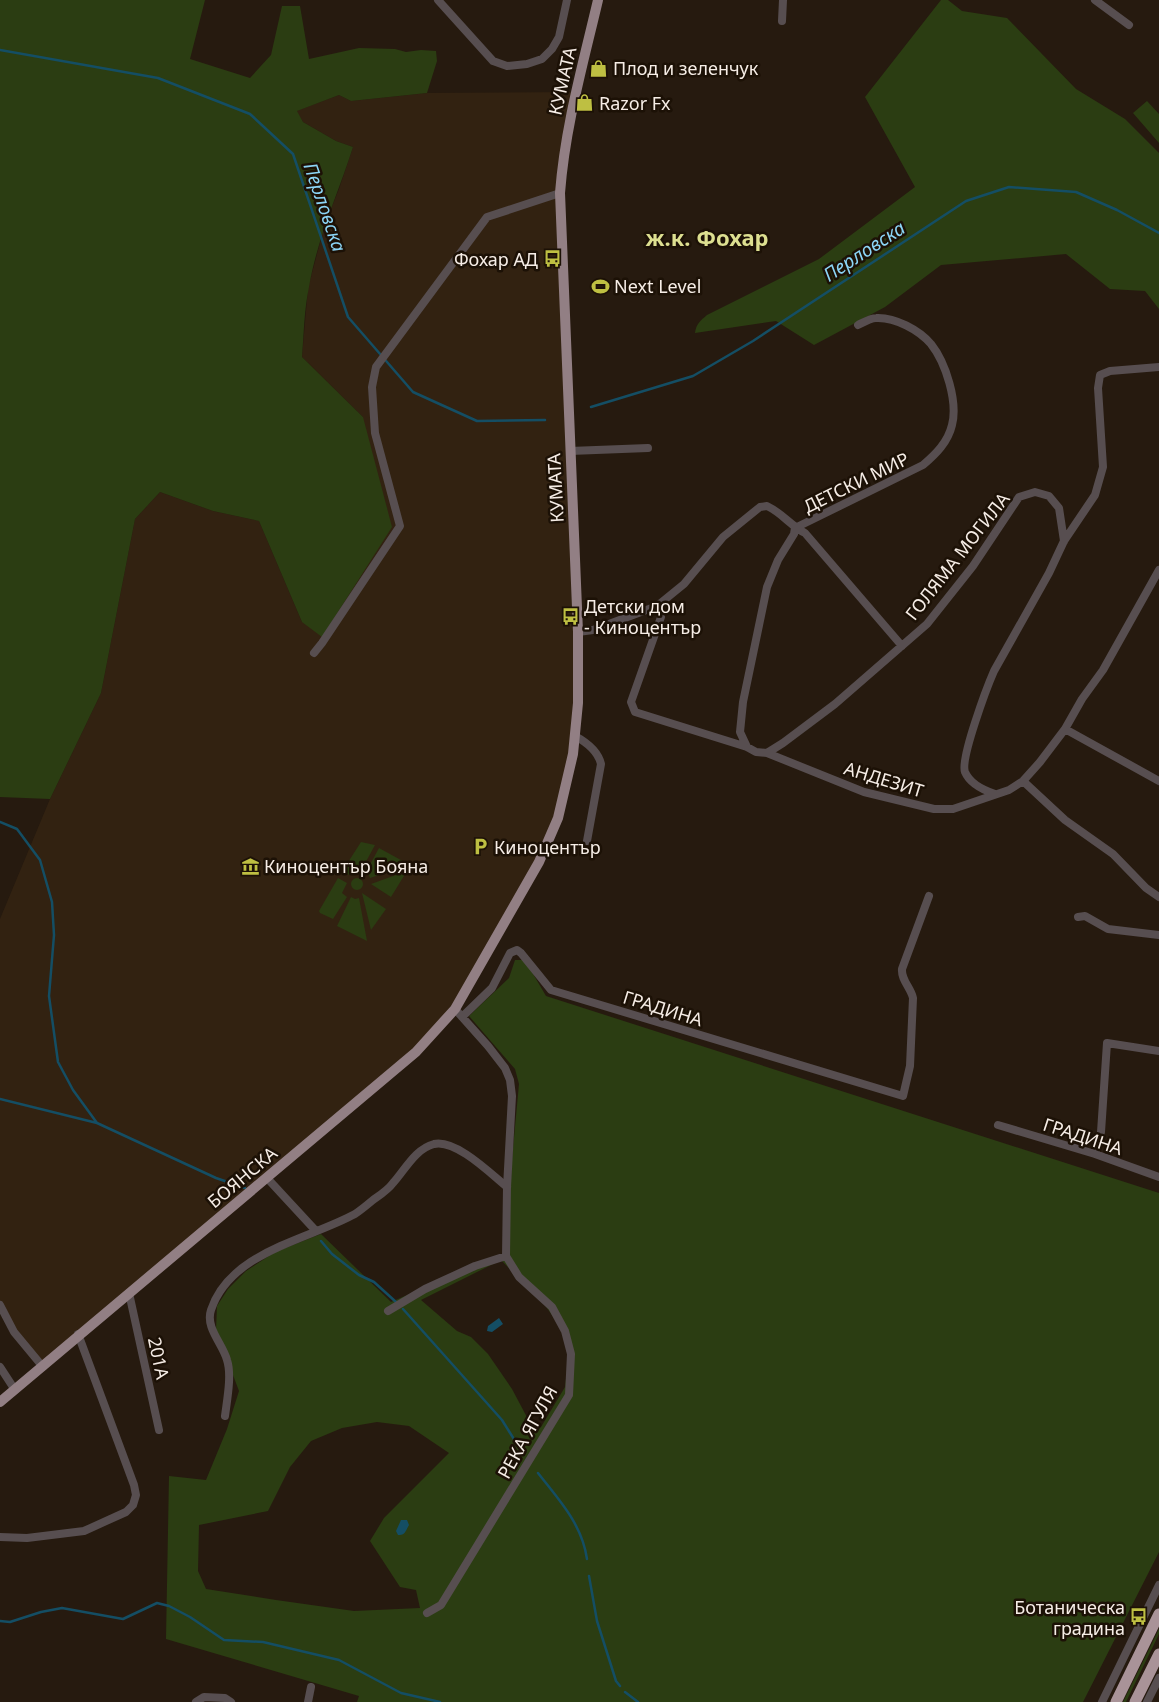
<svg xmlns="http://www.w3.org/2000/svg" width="1159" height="1702" viewBox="0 0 1159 1702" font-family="'Noto Sans',sans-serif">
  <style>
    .built { fill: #322211 }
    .green { fill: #2b3d12; fill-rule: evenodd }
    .water { fill: #144e64 }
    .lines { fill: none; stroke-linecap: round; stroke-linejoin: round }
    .stream { stroke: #144e64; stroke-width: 2.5 }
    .minor { stroke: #574e50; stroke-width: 8 }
    .major { stroke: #927f84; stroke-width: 10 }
    .highway { stroke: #a99398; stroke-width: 11 }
    .labels { text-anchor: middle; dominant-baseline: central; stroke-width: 5; stroke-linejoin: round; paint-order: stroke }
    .poi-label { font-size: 18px; fill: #f6ede6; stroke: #1c1106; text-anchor: start }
    .street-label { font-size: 18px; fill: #f6ede6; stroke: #1c1106 }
    .water-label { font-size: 19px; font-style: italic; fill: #8cd5f6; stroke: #1c1106 }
    .district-label { font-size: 22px; font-weight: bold; fill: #dddf90; stroke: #1c1106 }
  </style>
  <rect width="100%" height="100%" fill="#261a0f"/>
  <!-- built -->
  <path class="built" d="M576,92L562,163L578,703L558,818L455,1009L416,1052L43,1367L14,1332L0,1305V919L50,799L101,693L135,519L160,492L213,511L259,521L302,622L363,417L302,357L308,288L325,224L339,189L353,147L336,141L303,122L296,111L339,95L351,101L427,93Z"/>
  <!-- green -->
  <path class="green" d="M0,0H205L190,59L250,78L271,55L282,6H300L309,59L359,48L395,49L406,52L421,50L436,51L437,61L427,93L351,101L339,95L297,111L303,122L336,141L353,147C338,194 317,239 309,287C304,310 304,334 302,357L363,417L392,527L322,637L302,622L259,521L213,511L160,492L135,519L101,693L50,799L0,797Z
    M941,0H948L962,11L1007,18L1076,89L1125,119L1159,153V309L1145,291L1110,289L1066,254L941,265L885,307L814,345L776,321L695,333C696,324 700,321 707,315L819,259L915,187L865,97Z
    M1147,101L1159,114V143L1133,113Z
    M361,842L375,845L362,869L354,870L349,875L343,870Z
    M379,848L410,865L370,878L368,873L366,872Z
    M407,871L391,897L371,884Z
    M351 884a6 6 0 1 1 12 0a6 6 0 1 1-12 0Z
    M338,878L347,883L342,893L347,897L333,919L320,913L319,911Z
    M362,893L386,909L371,930Z
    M351,897L355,899L359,898L367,941L337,926Z
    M515,960H525L546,996L1159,1193V1552L1083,1702H357L359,1696L166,1639L169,1476L206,1480L227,1429L239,1391L216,1330L217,1306L228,1289L246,1271L275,1252L321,1234L391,1302L507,1252L512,1159L519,1084L515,1069L469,1016L509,978ZM501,1260L544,1304L562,1329L566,1344L568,1361L565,1387L541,1427L529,1421L512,1389L488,1354L471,1337L457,1331L421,1300ZM377,1422L409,1426L449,1453L384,1518L370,1541L400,1587L416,1590L420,1608L354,1611L276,1600L206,1589L198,1571L199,1525L268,1511L290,1467L311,1441L342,1428Z
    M1159,1629V1634L1126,1702H1123Z"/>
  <!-- water -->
  <path class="water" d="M499,1318L503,1324L492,1332L487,1331L488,1326Z
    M401,1520H407L409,1525C406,1530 405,1536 398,1535L396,1531Z"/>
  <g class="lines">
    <!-- stream -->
    <path class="stream" d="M0,50L158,78L250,114L293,154L348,317L413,392L477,421L545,420
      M591,407L693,376L753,341L966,201L1009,187L1076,192L1117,210L1159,233
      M0,822L17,829L40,860L52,902L54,935L49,996L58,1062L73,1090L97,1123
      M0,1099L97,1123L216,1178L245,1188
      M321,1241L332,1254L359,1275L374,1282L396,1302
      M403,1309L502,1420L522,1452
      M538,1473C559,1500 582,1524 587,1559
      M589,1576L597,1621L616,1681L620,1686
      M0,1621L10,1622L41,1612L62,1608L123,1619L157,1603L169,1606L190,1617L224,1640L263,1642L339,1660L401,1693L440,1702
      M625,1692L638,1702"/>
    <!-- minor -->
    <path class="minor" d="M438,0L493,61L507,66L527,64L542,59L552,49L559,37L567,0
      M1095,0L1129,25
      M782,21L783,0
      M570,451L648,448
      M795,528L923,465C936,454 948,442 952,425C958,402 946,363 931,344C919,330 895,317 876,318C871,318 864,322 858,325
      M657,606L661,617L631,702L635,712L747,747L756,752L767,753L783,743L835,704L927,624L973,566L1019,497L1035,492L1049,496L1059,508L1064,541
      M578,632L593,630L657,606L684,584L723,537L760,507L767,506C782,513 791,526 805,533L902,646
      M314,653L322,643L400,526L375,433L372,387L376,367L487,217L560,193
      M1065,729L1159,781
      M575,736C586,742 598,751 601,764L587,841
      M747,747L740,732L743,702L767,587L778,560L794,534L795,528
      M767,753L864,792L934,809H953L1009,790L1023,781L1040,762L1065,729L1082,699L1103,670L1159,570
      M1023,781L1065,820L1113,854L1146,888L1159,897
      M995,794C983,790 970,784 965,772C960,759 987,687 994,671L1049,573L1064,541L1095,495L1103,467L1098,388L1100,375L1110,371L1159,367
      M1078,917L1085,916L1108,929L1159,935
      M462,1017L492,988L510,953L517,950L521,953L551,990L903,1096L910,1066L913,998C911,988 901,980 902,969L929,896
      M998,1125L1095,1154L1159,1177
      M1095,1154L1101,1132L1107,1043L1159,1051
      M267,1178L316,1231
      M129,1293L159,1430
      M0,1305L14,1332L43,1367
      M388,1311L425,1289L475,1266L506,1256
      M0,1367L15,1390
      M225,1416C227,1400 232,1375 227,1360C223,1344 205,1328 211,1310C230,1252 307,1240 355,1214C361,1210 367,1205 373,1200C380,1195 388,1190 393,1183C405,1170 415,1149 434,1144C456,1139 491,1174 507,1187
      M0,1537L27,1538L84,1531L126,1512L133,1505L136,1495L134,1485L78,1334
      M427,1613L441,1605L569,1395L571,1354L565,1331L552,1307L519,1277L506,1256L507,1187L512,1096L510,1080L505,1068L488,1046L455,1009
      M196,1702L204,1697L225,1698L231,1702
      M308,1702L311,1687
      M1102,1702L1159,1585
      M1147,1702L1159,1678"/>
    <!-- major -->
    <path class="major" d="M0,1402L416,1052L455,1009L539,862L558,818L573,754L578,703V632L560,193C565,127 583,64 598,0"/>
    <!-- highway -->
    <path class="highway" d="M1116,1702L1159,1614
      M1135,1702L1159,1654"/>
  </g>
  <!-- icons -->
  <defs>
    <symbol id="shop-bare" viewBox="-9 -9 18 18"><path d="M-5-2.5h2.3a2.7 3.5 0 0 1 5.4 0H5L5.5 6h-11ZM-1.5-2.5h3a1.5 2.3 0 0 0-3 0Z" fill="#bebf42" stroke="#1c1106" stroke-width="2.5" paint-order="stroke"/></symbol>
    <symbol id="bus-bare" viewBox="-9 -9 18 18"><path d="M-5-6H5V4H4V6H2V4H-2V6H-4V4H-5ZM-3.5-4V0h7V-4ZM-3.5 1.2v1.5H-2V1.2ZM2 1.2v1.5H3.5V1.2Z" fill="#bebf42" stroke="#1c1106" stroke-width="2.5" paint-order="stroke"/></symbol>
    <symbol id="stadium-bare" viewBox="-9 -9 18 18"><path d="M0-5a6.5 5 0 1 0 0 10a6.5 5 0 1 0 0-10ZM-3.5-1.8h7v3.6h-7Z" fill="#bebf42" stroke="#1c1106" stroke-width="2.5" paint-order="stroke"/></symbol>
    <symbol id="parking-bare" viewBox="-9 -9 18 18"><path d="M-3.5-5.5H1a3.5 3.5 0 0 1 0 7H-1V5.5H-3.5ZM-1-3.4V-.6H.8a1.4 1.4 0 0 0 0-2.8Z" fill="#bebf42" stroke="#1c1106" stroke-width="2.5" paint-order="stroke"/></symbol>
    <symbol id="museum-bare" viewBox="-9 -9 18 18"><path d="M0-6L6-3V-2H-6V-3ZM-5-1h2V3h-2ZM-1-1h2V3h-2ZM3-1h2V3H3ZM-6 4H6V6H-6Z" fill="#bebf42" stroke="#1c1106" stroke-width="2.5" paint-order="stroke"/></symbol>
  </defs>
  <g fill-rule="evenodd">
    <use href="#shop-bare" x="586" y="56" width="25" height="25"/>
    <use href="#shop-bare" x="572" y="90" width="25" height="25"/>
    <use href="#bus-bare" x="540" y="246" width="25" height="25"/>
    <use href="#stadium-bare" x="588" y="274" width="25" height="25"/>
    <use href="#bus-bare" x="558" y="604" width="25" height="25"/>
    <use href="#parking-bare" x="468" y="834" width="25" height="25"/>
    <use href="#museum-bare" x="238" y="854" width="25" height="25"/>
    <use href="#bus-bare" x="1126" y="1604" width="25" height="25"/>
  </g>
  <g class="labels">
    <!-- poi labels -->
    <g class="poi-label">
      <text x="613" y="68">Плод и зеленчук</text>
      <text x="599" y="103">Razor Fx</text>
      <text x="538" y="259" text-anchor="end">Фохар АД</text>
      <text x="614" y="286">Next Level</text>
      <text x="584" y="606">Детски дом<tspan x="584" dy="21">- Киноцентър</tspan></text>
      <text x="494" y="847">Киноцентър</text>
      <text x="264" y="866">Киноцентър Бояна</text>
      <text x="1125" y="1607" text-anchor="end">Ботаническа<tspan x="1125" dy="21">градина</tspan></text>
    </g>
    <!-- street labels -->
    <g class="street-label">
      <text transform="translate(562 81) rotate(-77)">КУМАТА</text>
      <text transform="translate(856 482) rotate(-26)">ДЕТСКИ МИР</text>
      <text transform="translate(555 488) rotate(-93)">КУМАТА</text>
      <text transform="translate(957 556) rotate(-52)">ГОЛЯМА МОГИЛА</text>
      <text transform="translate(884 779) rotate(17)">АНДЕЗИТ</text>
      <text transform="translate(663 1008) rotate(17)">ГРАДИНА</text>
      <text transform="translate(1083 1136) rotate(18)">ГРАДИНА</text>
      <text transform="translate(242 1177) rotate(-40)">БОЯНСКА</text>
      <text transform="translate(159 1358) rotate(78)">201А</text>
      <text transform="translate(527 1432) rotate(-61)">РЕКА ЯГУЛЯ</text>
    </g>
    <!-- water labels -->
    <g class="water-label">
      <text transform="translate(325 207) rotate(71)">Перловска</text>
      <text transform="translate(864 251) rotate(-33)">Перловска</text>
    </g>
    <!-- district labels -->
    <g class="district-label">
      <text x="707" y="237">ж.к. Фохар</text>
    </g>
  </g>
</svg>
